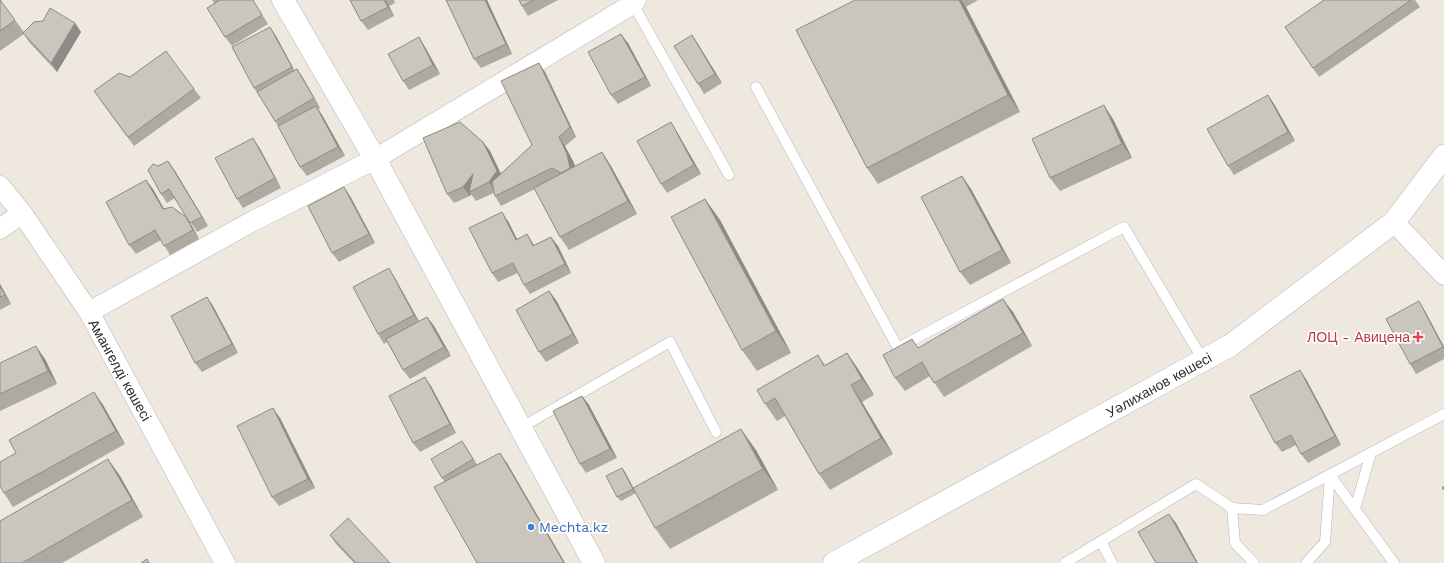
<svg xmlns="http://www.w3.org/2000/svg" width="1444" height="563" viewBox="0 0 1444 563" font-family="'Work Sans',sans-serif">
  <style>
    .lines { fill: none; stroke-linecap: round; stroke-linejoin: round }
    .service-casing { stroke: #b3b6c0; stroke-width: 11 }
    .minor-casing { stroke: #b3b6c0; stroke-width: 21 }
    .tertiary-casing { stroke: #b3b6c0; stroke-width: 23 }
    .secondary-casing { stroke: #b3b6c0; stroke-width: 23 }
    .service { stroke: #fff; stroke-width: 10 }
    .minor { stroke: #fff; stroke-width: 20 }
    .tertiary { stroke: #fff; stroke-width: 22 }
    .secondary { stroke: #fff; stroke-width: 22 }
    .wall { fill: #aeaaa3 }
    .shaded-wall { fill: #8d8b85 }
    .building { fill: #cac6be; stroke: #8d8b85 }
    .health-dot { fill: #e0444e; stroke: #fff; stroke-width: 1.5 }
    .shop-dot { fill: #3f7fe0; stroke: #fff; stroke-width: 1.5 }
    .labels { text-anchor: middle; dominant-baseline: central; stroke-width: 3.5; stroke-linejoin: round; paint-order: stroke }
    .health-label { font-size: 14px; fill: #be3a42; stroke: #fff; text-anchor: end }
    .street-label { font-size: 14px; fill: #2d2d2d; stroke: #fff }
    .shop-label { font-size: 14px; fill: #366cbe; stroke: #fff; text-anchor: start }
  </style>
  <rect width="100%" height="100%" fill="#eee8df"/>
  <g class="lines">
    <defs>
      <path id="service" d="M633,4L729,175
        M756,87L898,348L1124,227L1203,360
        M520,428L670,342L716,432
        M1330,475L1394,563
        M1232,508L1235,543L1254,563
        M1355,509L1371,453
        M1101,541L1112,563
        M1065,563L1196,484L1232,508L1263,510L1444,414
        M1306,563L1325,542L1330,475"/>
      <path id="minor" d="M0,186L22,213L89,312L225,563
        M1394,222L1444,275
        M0,229L22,213
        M89,312L253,221L375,159L633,4L636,0"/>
      <path id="tertiary" d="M283,0L375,159L594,563"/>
      <path id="secondary" d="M834,563L1231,345L1394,222L1444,156"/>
    </defs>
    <!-- service casing -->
    <use href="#service" class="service-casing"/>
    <!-- minor casing -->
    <use href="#minor" class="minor-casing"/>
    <!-- tertiary casing -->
    <use href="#tertiary" class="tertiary-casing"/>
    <!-- secondary casing -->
    <use href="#secondary" class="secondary-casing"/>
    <!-- service -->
    <use href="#service" class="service"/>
    <!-- minor -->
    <use href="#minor" class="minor"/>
    <!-- tertiary -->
    <use href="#tertiary" class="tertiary"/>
    <!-- secondary -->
    <use href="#secondary" class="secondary"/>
  </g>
  <!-- wall -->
  <path class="wall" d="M0,0L24,32L75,23L81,32L57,72L29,42L24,34L0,51Z
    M212,0H253L268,24L232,46L225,37L215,4Z
    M350,0H394L395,3L389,6L394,16L368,30L361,21Z
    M446,0H487L512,54L481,68L474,59Z
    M519,0H558L528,16L522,6Z
    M855,0H978L966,7L1020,112L878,184L867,168Z
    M1324,0H1415L1420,7L1319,77L1285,27Z
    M692,35L698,44L722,83L704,94L698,84Z
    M276,36L294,70L297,69L303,78L320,108L318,109L322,115L345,156L307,176L300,167L279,128L275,121L260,97L254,88Z
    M419,37L425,47L440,74L409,90L403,81Z
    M628,43L651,86L618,104L611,95Z
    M545,72L576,137L565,146L574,163L575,167L611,166L637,214L569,250L560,237L535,189L501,206L495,196L494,193L476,201L471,194L470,196L454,203L447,194L483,142L490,151L501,174L532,145Z
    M130,77L194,89L201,98L134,146L100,100Z
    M1268,95L1274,104L1295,141L1234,175L1228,166Z
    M1113,119L1132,158L1060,191L1050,178Z
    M677,132L701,174L667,193L661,184Z
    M259,147L281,188L243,208L237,199Z
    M168,161L175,171L208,226L197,232L175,198L167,203L161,194L158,166Z
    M962,176L971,189L1011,263L970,285L960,272Z
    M146,180L153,189L164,209L186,217L192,226L199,239L170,255L161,240L136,254L129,245Z
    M344,187L350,196L375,243L339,262L332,253Z
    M705,199L720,220L791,353L757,371L742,350Z
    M508,221L517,239L527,234L534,245L551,237L558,246L571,273L530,294L524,285L518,273L498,282L492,273Z
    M395,278L419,321L427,317L434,326L451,356L410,379L403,370L387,342L384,344L378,334Z
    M0,284L11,304L0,310Z
    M549,291L556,300L579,343L546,362L539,352Z
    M213,306L238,353L202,372L195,363Z
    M1425,311L1444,347V359L1416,374L1410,364Z
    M1013,312L1032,346L944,397L930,376L905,391L895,378L912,339L918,348Z
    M847,353L858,369L874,395L862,402L893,454L830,490L819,474L785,416L777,421L765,404L818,355L825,365Z
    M45,359L57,384L0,411V363Z
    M1306,379L1341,445L1308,463L1301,454L1296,445L1282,452L1275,443Z
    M431,386L456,433L420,452L413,443Z
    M94,392L103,405L125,444L13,507L4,493L16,453Z
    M582,396L589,405L617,458L586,473L580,464Z
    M280,418L315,488L279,506L272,497Z
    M462,441L477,465L507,463L565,563H477L445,482L442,478Z
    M756,450L778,490L670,549L655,528Z
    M108,459L120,476L143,517L62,563H0Z
    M622,468L625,472L636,493L621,501L617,497Z
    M330,535L390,563H354L336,544Z"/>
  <!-- shaded-wall -->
  <path class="shaded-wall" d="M384,0H385L389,6L394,16L388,7Z
    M485,0H487L512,54L506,44Z
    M959,0H961L966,7L1020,112L1008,95Z
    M75,23L81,32L57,72L51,63Z
    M270,27L276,36L298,77L292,67Z
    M621,34L628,43L651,86L645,77Z
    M692,35L698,44L722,83L715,74Z
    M419,37L425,47L440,74L433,65Z
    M539,63L545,72L576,137L570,127Z
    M297,69L303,78L320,108L314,98Z
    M1268,95L1274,104L1295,141L1288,132Z
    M1104,105L1113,119L1132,158L1122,144Z
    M316,106L322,115L345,156L338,147Z
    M671,122L677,132L701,174L694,165Z
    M559,137L565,146L574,163L577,177L570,168Z
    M253,138L259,147L281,188L275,178Z
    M483,142L490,151L504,180L496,192L489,182Z
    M602,152L611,166L637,214L628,201Z
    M168,161L175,171L208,226L202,217Z
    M473,174L469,192L471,194L470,196L463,187Z
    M962,176L971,189L1011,263L1002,250Z
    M146,180L153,189L169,218L163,209Z
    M344,187L350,196L375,243L369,234Z
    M705,199L720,220L791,353L776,331Z
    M502,212L508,221L522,249L516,240Z
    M186,217L192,226L199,239L193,230Z
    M527,234L533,244L539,255L533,246Z
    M551,237L558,246L571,273L565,264Z
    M389,268L395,278L420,324L414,315Z
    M0,284L11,304L5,295L0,286Z
    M549,291L556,300L579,343L573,334Z
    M207,297L213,306L238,353L232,344Z
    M1003,299L1013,312L1032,346L1023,333Z
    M1419,301L1425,311L1444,347V349Z
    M427,317L434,326L451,356L444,347Z
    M36,346L45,359L57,384L48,371Z
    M847,353L858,369L874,395L862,379Z
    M1300,370L1306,379L1341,445L1335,436Z
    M425,377L431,386L456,433L450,424Z
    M851,385L862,402L893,454L881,438Z
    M94,392L103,405L125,444L116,431Z
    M582,396L589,405L617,458L610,449Z
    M273,408L280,418L315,488L308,479Z
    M741,429L756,450L778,490L763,469Z
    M462,441L468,450L479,468L473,459Z
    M500,453L507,463L565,563H564Z
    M108,459L120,476L143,517L132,500Z
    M622,468L625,472L636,493L633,489Z
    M1169,514L1176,523L1198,563H1197Z"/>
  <!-- building -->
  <path class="building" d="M0,0L15,20L0,31Z
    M220,0H253L262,15L225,37L207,8Z
    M350,0H384L388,7L361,21Z
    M446,0H485L506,44L474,59Z
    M519,0H534L522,6Z
    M855,0H959L1008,95L867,168L796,30Z
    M1324,0H1411L1313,68L1285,27Z
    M50,8L75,23L51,63L23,33L34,22L43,21Z
    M270,27L292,67L254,88L232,47Z
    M621,34L645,77L611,95L588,52Z
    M692,35L715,74L698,84L674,46Z
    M419,37L433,65L403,81L388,54Z
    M166,51L194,89L128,137L94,91L119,73L130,77Z
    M539,63L570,127L559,137L567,154L570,168L561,173L552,168L495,196L492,182L532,145L501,81Z
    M297,69L314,98L275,121L257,92Z
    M1268,95L1288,132L1228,166L1207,129Z
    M1104,105L1122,144L1050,178L1032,139Z
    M316,106L338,147L300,167L278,126Z
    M460,122L483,142L497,171L489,182L469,192L473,174L463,187L447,194L423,138Z
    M671,122L694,165L661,184L637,141Z
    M253,138L275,178L237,199L215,158Z
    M602,152L628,201L560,237L534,188Z
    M168,161L202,217L190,223L169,189L161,194L148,170L153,164L158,166Z
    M962,176L1002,250L960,272L921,197Z
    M146,180L163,209L172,207L186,217L193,230L164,246L155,230L129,245L106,202Z
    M344,187L369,234L332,253L308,206Z
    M705,199L776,331L742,350L671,217Z
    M502,212L516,240L527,234L533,246L551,237L565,264L524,285L513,263L492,273L469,228Z
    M389,268L414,315L378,334L353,287Z
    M0,286L5,295L0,297Z
    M549,291L573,334L539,352L516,310Z
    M207,297L232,344L195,363L171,316Z
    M1003,299L1023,333L934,383L922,362L895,378L883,355L912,339L918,348Z
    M1419,301L1443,347L1410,364L1386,319Z
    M427,317L444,347L403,370L386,339Z
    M36,346L48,371L0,394V363Z
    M847,353L862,379L851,385L881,438L819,474L775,398L765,404L757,390L818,355L824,366Z
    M1300,370L1335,436L1301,454L1291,435L1275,443L1250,396Z
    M425,377L450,424L413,443L389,396Z
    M94,392L116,431L4,493L0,486V462L16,453L9,440Z
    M582,396L610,449L580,464L553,411Z
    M273,408L308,479L272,497L237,426Z
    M741,429L763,469L655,528L633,488Z
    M462,441L473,459L442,478L431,459Z
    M500,453L564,563H477L434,487Z
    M108,459L132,500L22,563H0V521Z
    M622,468L633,489L617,497L606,476Z
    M1444,486V490L1442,488Z
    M1169,514L1197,563H1156L1138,532Z
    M348,518L390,563H356L330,535Z
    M147,559L149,563H141Z"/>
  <!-- markers -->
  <path class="health-dot" d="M1416 331h4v4h4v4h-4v4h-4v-4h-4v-4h4z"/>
  <circle class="shop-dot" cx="531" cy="527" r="4"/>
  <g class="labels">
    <!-- health labels -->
    <g class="health-label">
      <text x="1410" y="337">ЛОЦ - Авицена</text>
    </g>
    <!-- street labels -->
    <g class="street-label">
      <text transform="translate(120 370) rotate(61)">Амангелді көшесі</text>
      <text transform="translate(1159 385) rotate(-29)">Уәлиханов көшесі</text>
    </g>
    <!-- shop labels -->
    <g class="shop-label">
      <text x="539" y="527">Mechta.kz</text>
    </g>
  </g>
</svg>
